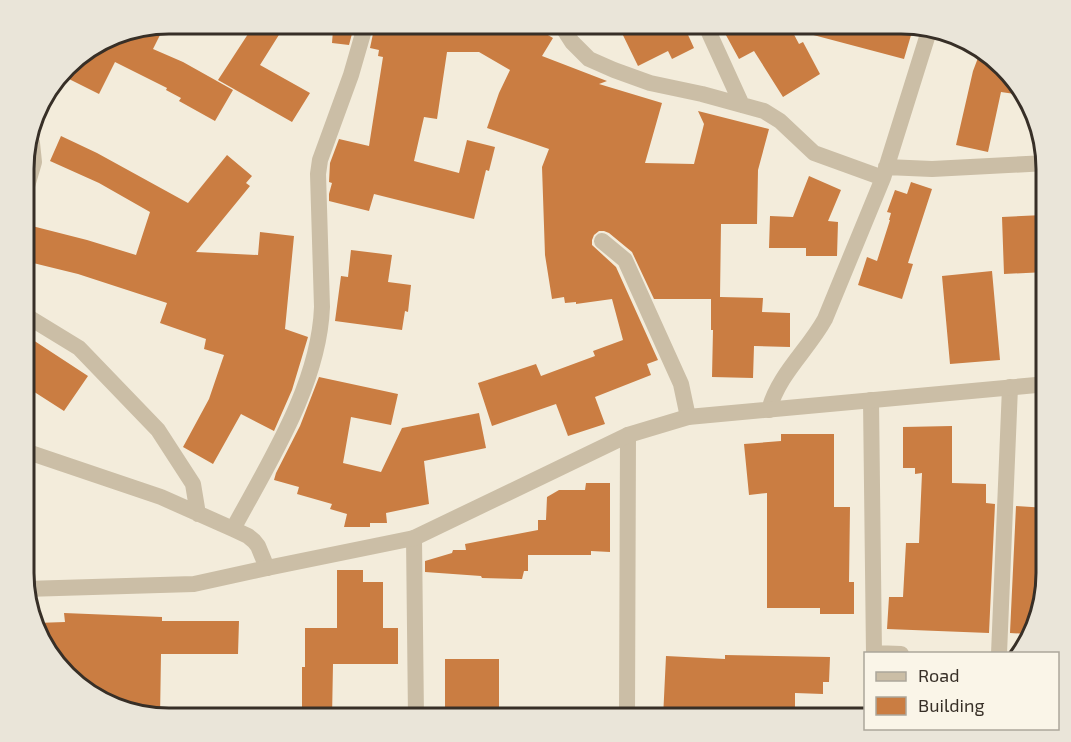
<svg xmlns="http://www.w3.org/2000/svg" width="1071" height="742" viewBox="0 0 1071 742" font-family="'Exo 2',sans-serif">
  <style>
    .building { fill: #ca7d42 }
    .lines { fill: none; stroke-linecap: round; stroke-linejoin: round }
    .minor { stroke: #cbbea6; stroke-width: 16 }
    .tertiary { stroke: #cbbea6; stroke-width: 16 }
    .rim { fill: none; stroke: #372f27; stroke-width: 3 }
  </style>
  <rect width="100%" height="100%" fill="#f3ecdb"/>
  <!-- building -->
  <path class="building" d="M911,24L914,25L904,59L802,32L803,25Z
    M789,25L799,44L803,42L820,74L783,97L754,51L739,59L721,26Z
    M684,26L694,48L672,59L668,51L638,66L619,27Z
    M536,28L553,38L542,56L607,81L599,84L662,103L645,163L694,164L704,124L698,111L769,129L758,170L757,224H721L720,297L763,298L762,312L790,313V347L754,346L753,378L712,377L713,330H711V299H654L632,252L609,233L604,231H599L594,235L592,240V245L616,267L658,360L647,364L651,375L595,397L605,424L568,436L556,404L492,426L478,383L536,364L541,376L595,356L593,351L623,340L612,299L576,304V302L565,303L564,297L552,299L545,255L542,167L549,149L487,128L499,93L510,70L479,52H447L437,119L424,117L414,161L459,173L467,140L495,147L489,171L486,170L474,219L374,194L369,211L329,201V194L332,183L329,182L330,163L339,139L369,146L383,57L378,56L379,50L370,48L374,29Z
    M264,30H282L260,65L310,93L292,122L218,80L250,31Z
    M333,30H353L349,45L332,43Z
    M162,31L153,49L183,62L233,90L215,121L179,101L181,98L166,90L167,88L115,62L99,94L61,75L74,60L122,32Z
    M981,50L990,54L1027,96L1001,92L988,152L956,145L973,71Z
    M61,136L97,153L188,203L227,155L252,176L246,183L250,186L196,252L258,255L260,232L294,236L285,329L308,337L292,390L274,431L241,414L213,464L183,447L209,399L224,355L204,349L206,339L160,323L167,303L78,274L25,261V255L32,226L87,240L136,255L150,212L99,183L50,161Z
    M809,176L841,190L828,221L838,222L837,256H806V248H769L770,216L793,217Z
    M911,182L932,189L908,263L913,264L902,299L858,285L867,257L877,261L890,220H889L891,213L887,212L895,190L907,194Z
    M1043,215L1046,272L1004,274L1002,217Z
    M351,250L392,255L388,282L411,285L408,312L405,311L402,330L335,321L341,276L348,277Z
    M992,271L1000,360L950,364L942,276Z
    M33,340L88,376L64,411L25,386V352Z
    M319,377L398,394L391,425L351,417L343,463L381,472L402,428L479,413L486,448L424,461L429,504L386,513L387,523H370V527H344L347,514L330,509L332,504L297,494L299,487L274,480L276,473L300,426Z
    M952,426V483L986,484V503L995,504L989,633L887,629L889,597H903L906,543H919L922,473L915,474V468H903V427Z
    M781,434H834V507H850L849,582H854V614H820V608H767V493L749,495L744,444L781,441Z
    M586,483H610V552L591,551V555H528V571H524L522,579L482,578L481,576L425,572V561L452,553L453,550H466L465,544L538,530V520H546L547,497L559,490H585Z
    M1016,506L1047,508V582L1027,634L1010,633Z
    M337,570H363V582H383V628H398V664H333L332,718H302V667H305V628H337Z
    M64,613L162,617V621H239L238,654H161L160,718L81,688L43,645L36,623L65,622Z
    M725,655L830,657L829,682H823V694L795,693V718H663L666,656L725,659Z
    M445,659H499V718H445Z"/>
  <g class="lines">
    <!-- minor -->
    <path class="minor" d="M706,26L742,105
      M563,28L572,42L589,59L614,70L650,83L702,94L764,111L780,121L814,153L883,178
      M886,167L932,169L1047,163
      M25,193L34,162L32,143L28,141
      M602,241L625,260L681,384L688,417
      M25,315L79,348L158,430L193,484L198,514
      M871,400L874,654
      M769,410C778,375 808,350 825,319L883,178L929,31
      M25,451L161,497L233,529L248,536L254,541L258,546L267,568
      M233,529C269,462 319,385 322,307L318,174L320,160L351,75L364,30
      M414,538L416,718
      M874,653L901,654
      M999,654L1010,387
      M627,718L628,435"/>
    <!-- tertiary -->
    <path class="tertiary" d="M25,589L194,584L267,568L414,538L628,435L688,417L1047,384"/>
  </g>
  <!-- crop -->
  <path d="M0 0H1071V742H0ZM169 34H901A135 135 0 0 1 1036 169V573A135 135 0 0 1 901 708H169A135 135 0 0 1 34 573V169A135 135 0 0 1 169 34Z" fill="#eae5d9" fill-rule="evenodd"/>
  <path class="rim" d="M169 34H901A135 135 0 0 1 1036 169V573A135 135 0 0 1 901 708H169A135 135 0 0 1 34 573V169A135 135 0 0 1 169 34Z"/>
  <!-- legend -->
  <rect x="864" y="652" width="195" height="78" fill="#faf5e8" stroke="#aca69b" stroke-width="1.5"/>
  <rect x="876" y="672" width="30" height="9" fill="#cbbea6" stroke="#aca69b" stroke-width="1.5"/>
  <text x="918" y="682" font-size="18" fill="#372f27">Road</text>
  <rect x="876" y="697" width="30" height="18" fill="#ca7d42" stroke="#aca69b" stroke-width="1.5"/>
  <text x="918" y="712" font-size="18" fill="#372f27">Building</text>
</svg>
